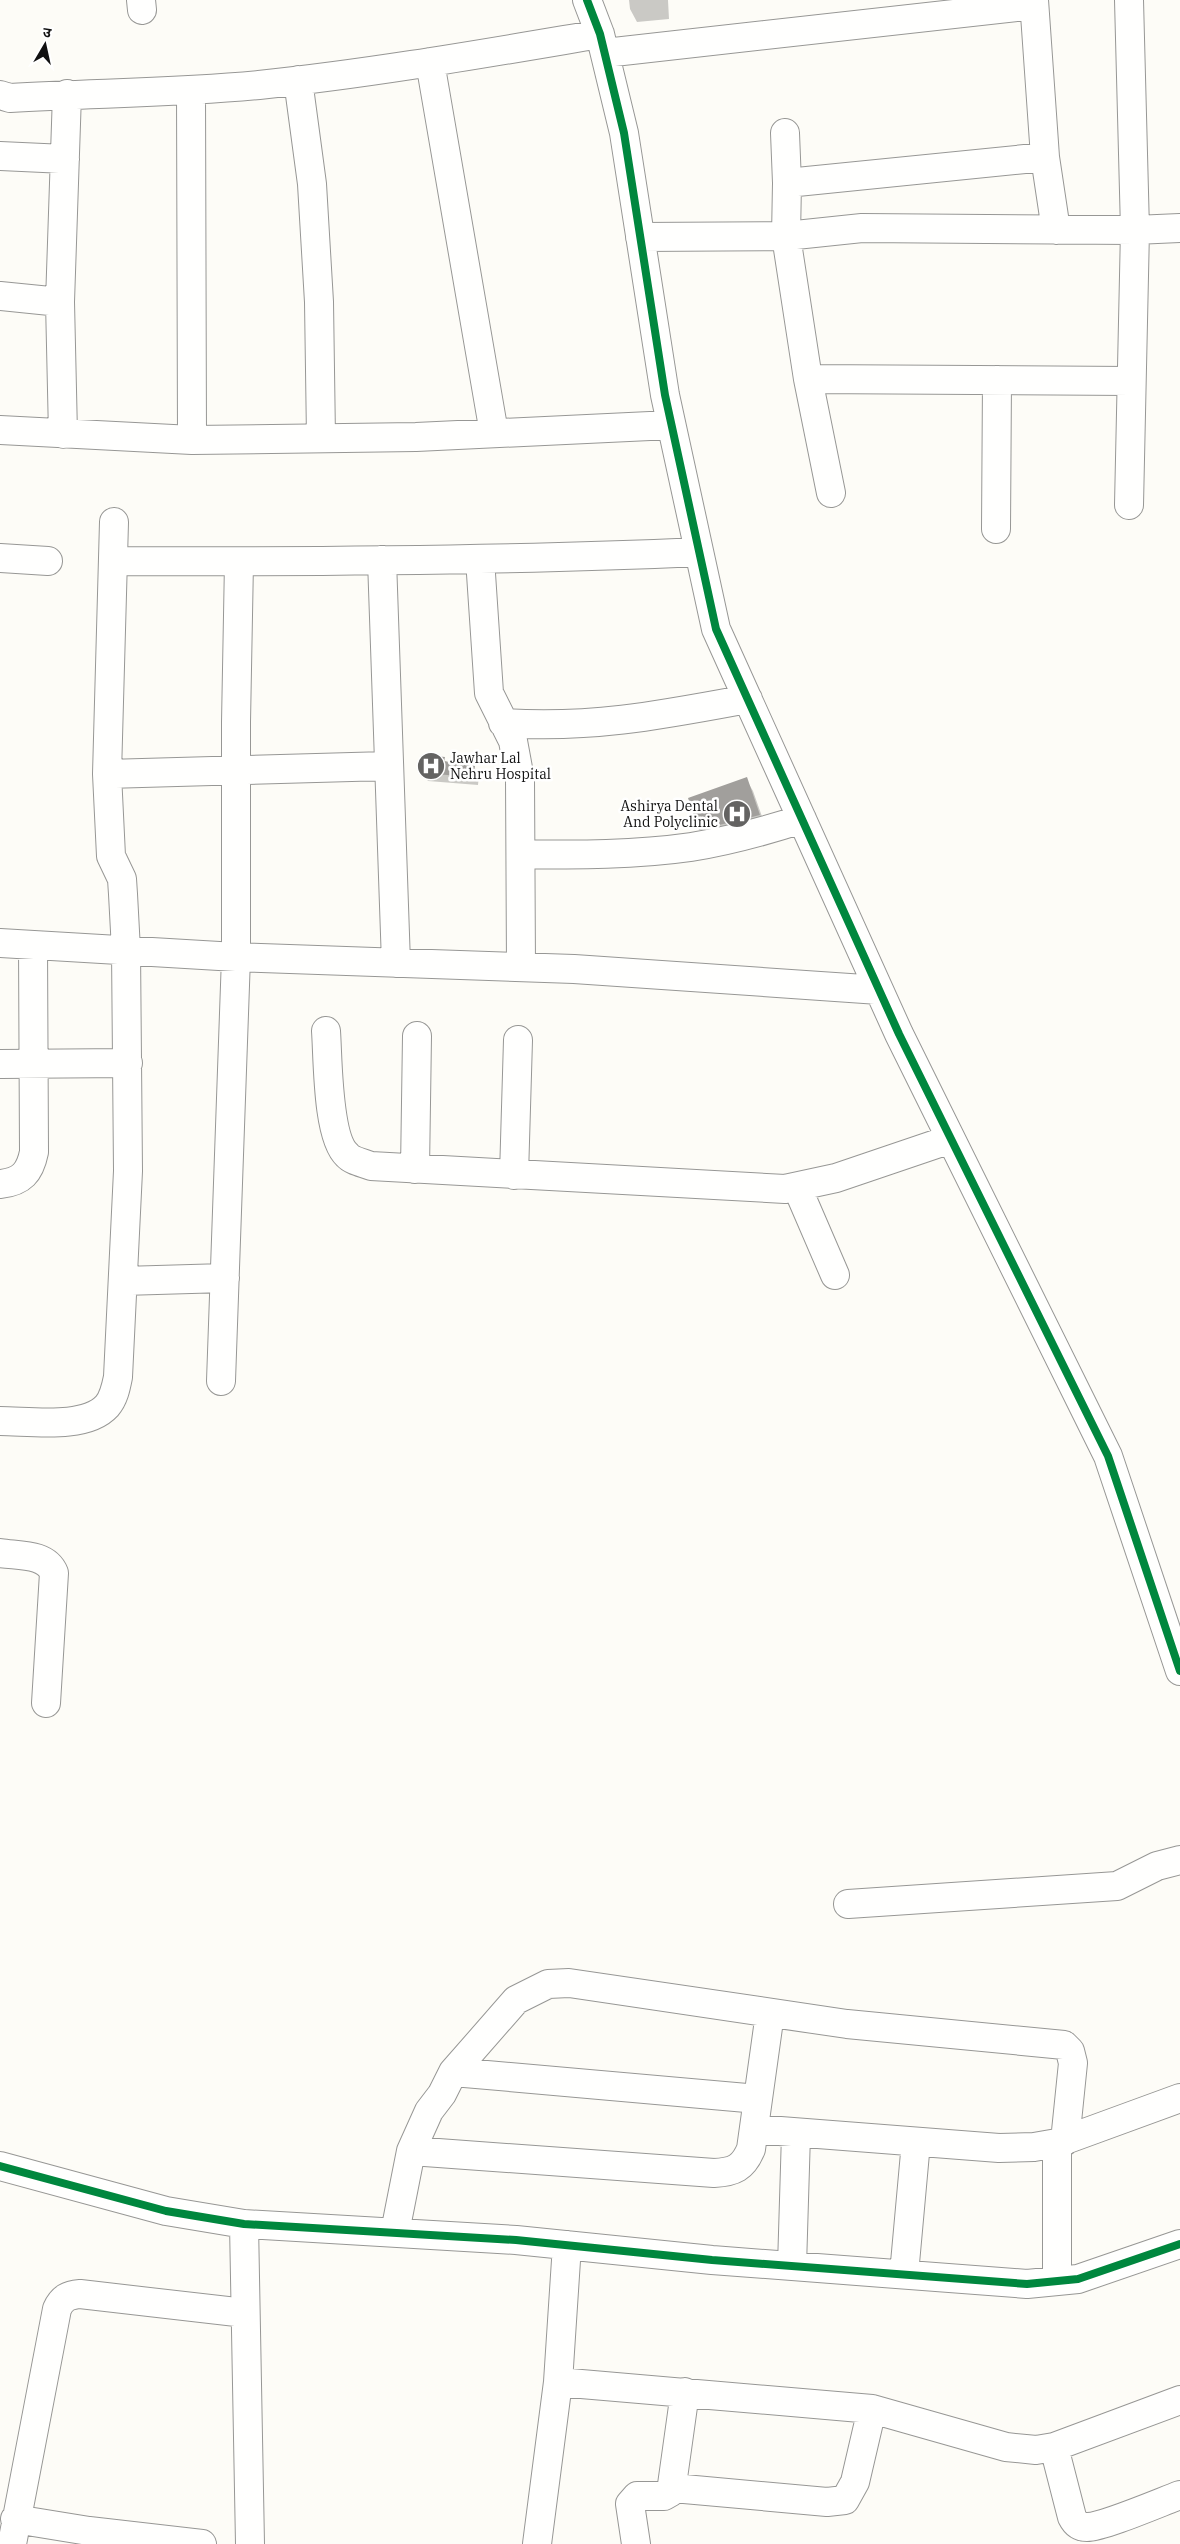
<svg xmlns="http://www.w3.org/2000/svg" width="1180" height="2544" viewBox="0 0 1180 2544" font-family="'IBM Plex Serif','Noto Sans Devanagari',serif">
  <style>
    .shadow { fill: #0003 }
    .building { fill: #a19f9c }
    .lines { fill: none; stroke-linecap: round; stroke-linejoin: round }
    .minor-casing { stroke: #979795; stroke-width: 30 }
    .minor { stroke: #fffffe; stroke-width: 28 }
    .cycleway-casing { stroke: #fff; stroke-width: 11 }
    .cycleway { stroke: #00873e; stroke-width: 8 }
    .labels { text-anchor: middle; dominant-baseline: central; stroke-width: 5; stroke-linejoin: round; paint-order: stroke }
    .poi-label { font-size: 14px; fill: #111; stroke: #fff; text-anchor: start }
  </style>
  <rect width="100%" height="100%" fill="#fdfcf7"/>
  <!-- shadow -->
  <path class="shadow" d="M629,0H668L669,19L637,22L630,9Z
    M444,758L446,763L474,767L479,775L478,785L428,781L423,773Z
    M746,779L753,791L766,828L707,842L700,829Z"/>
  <!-- building -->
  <path class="building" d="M424,755L445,757L444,761L475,766L473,777L422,773Z
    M747,777L760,815L699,830L688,798Z"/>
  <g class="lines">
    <defs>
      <path id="minor" d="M141,0L142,10
        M587,0L600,34L624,133L665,395L716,629L899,1034L1108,1456L1180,1671
        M1034,0L1045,157L1056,230
        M605,53L1034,5
        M430,62L494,433
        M298,80L312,184L319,302L321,438
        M191,90L192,440
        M0,95L10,98C93,93 176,93 259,85C374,73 487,53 600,34
        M785,133L787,183L786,236L808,379L831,493
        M0,156L65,159
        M787,183L1045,157
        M640,237L786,236L862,228L1135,230L1180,228
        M0,296L60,302
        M808,379L1130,381
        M0,430L192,440L416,437L671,425
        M63,434L60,302L67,94
        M1129,505L1135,230L1129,0
        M996,529L997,380
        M0,558L48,561
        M480,559L489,693L513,741L520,779L521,967
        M382,560L396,963
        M113,561C308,562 504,561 699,552
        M503,723C591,729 662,715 748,699
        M107,774L387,766
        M521,854C578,855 635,855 691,847C729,841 765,831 802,819
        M0,943L236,957L574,969L879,990
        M326,1031C328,1058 327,1137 347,1155C352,1161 364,1163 371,1166L785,1189L836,1178L951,1139
        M0,1064L128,1063
        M415,1169L417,1036
        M514,1175L518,1040
        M0,1184C22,1182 30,1172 34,1152L33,945
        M797,1187L835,1275
        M123,1281L225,1278
        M221,1381L236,957V722L239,562
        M0,1421C30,1421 85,1430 107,1406C114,1398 116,1387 118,1377L128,1171L126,950L123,894L122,879L111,856L107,774L114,522
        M0,1553C18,1556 46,1553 54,1573L46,1703
        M848,1904L1117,1886L1157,1866L1180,1860
        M453,2072L758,2099
        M754,2129L999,2148L1034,2147L1057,2143L1180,2098
        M411,2151L714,2173C734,2172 743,2168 751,2149L770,2013
        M0,2166L166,2211L244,2224L516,2240L712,2260L1027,2284L1078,2279L1180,2244
        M244,2224L250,2544
        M395,2232L411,2151L429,2111L442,2094L453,2072L516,2000L548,1984L569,1983L847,2024L1064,2045L1070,2051L1073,2063L1065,2141
        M792,2266L796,2134
        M904,2274L916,2142
        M1057,2281V2143
        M558,2382L872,2409L1006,2447L1036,2450L1054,2447L1180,2400
        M1054,2447L1072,2517C1075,2523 1079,2527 1087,2527C1103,2527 1161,2502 1180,2495
        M673,2488L827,2502L845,2500L855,2482L872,2409
        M15,2519L89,2531L202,2544
        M12,2544L57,2309C62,2298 68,2295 80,2294L245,2313
        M537,2544L558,2382L567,2245
        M636,2544L630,2504L637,2496H664L671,2492L685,2392"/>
    </defs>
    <!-- minor casing -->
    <use href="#minor" class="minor-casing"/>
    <!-- minor -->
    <use href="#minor" class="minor"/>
    <defs>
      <path id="cycleway" d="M587,0L600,34L624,133L665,395L716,629L899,1034L1108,1456L1180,1671
        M0,2166L166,2211L244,2224L516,2240L712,2260L1027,2284L1078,2279L1180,2244"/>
    </defs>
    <!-- cycleway casing -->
    <use href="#cycleway" class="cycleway-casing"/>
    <!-- cycleway -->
    <use href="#cycleway" class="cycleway"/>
  </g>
  <!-- icons -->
  <defs>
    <symbol id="hospital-disc" viewBox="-11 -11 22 22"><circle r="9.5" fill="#646362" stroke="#fff"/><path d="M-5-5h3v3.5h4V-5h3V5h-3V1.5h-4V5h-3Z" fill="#fff"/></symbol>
  </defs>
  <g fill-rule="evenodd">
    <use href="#hospital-disc" x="415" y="750" width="32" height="32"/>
    <use href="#hospital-disc" x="721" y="798" width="32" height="32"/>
  </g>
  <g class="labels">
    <!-- poi labels -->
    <g class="poi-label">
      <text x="450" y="758">Jawhar Lal<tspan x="450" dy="16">Nehru Hospital</tspan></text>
      <text x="718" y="806" text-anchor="end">Ashirya Dental<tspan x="718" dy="16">And Polyclinic</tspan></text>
    </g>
  </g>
  <!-- north arrow -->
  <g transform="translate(45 45) rotate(9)" stroke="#ffffff" stroke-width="4" paint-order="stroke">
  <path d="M0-4L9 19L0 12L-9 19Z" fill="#111111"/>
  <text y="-8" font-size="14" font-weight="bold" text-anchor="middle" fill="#111111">उ</text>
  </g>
</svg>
